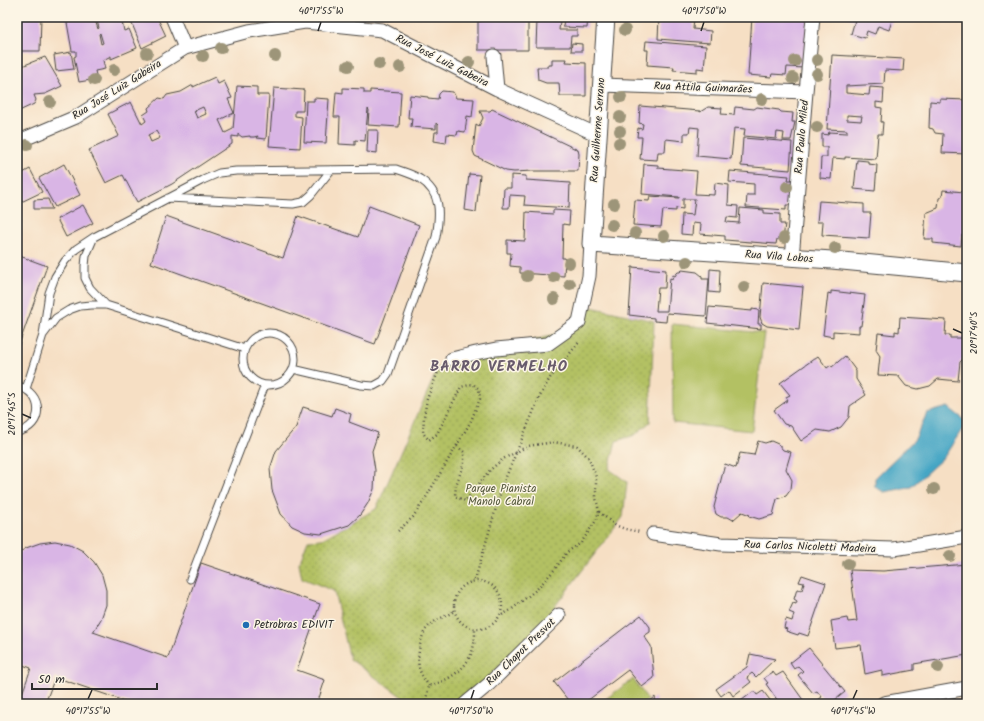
<svg xmlns="http://www.w3.org/2000/svg" width="984" height="721" viewBox="0 0 984 721" font-family="Kalam,sans-serif">
  <style>
    .green { fill: #b3c163; stroke: #6f7647 }
    .park { fill: url(#park-dots); stroke: #6f7647 }
    .water { fill: #45a6c5; stroke: #386878 }
    .building { fill: #d9b5e5; fill-rule: evenodd }
    .lines { fill: none; stroke-linecap: round; stroke-linejoin: round }
    .service-casing { stroke: #494642; stroke-width: 9 }
    .minor-casing { stroke: #494642; stroke-width: 15 }
    .tertiary-casing { stroke: #494642; stroke-width: 19 }
    .path { stroke: #494642; stroke-width: 2.5; stroke-dasharray: 1 3; stroke-linecap: butt }
    .service { stroke: #fff; stroke-width: 7 }
    .minor { stroke: #fff; stroke-width: 13 }
    .tertiary { stroke: #fff; stroke-width: 17 }
    .tree { fill: #9d9579 }
    .ticks { fill: none; stroke: #2b2b2b; stroke-width: 1.5 }
    .poi-dot { fill: #1f6fb2; stroke: #fcf5e5; stroke-width: 1.5 }
    .labels { text-anchor: middle; dominant-baseline: central; stroke-width: 3; stroke-linejoin: round; paint-order: stroke }
    .street-label { font-size: 11px; fill: #2b2b2b; stroke: #fcf5e5 }
    .park-label { font-size: 11px; fill: #54583c; stroke: #fcf5e5 }
    .poi-label { font-size: 11px; fill: #2b2b2b; stroke: #fcf5e5; text-anchor: start }
    .district-label { font-size: 15px; font-weight: bold; letter-spacing: 1px; fill: #685b6c; stroke: #fcf5e5 }
    .neatline { fill: none; stroke: #2b2b2b; stroke-width: 1.5 }
    .ticks-label { font-size: 10px; text-anchor: middle; fill: #2b2b2b }
  </style>
  <defs>
    <pattern id="park-dots" width="8" height="8" patternUnits="userSpaceOnUse"><rect width="8" height="8" fill="#b3c163"/><path d="M2 2h.1M6 6h.1" fill="none" stroke="#929d52" stroke-width="1.8" stroke-linecap="round"/></pattern>
  </defs>
  <rect width="100%" height="100%" fill="#fcf5e5"/>
  <filter id="ink" filterUnits="userSpaceOnUse"><feTurbulence type="fractalNoise" baseFrequency=".025" numOctaves="2"/><feDisplacementMap in="SourceGraphic" scale="8" xChannelSelector="R" yChannelSelector="G"/><feConvolveMatrix kernelMatrix="1 2 1 2 8 2 1 2 1" color-interpolation-filters="sRGB"/></filter>
  <filter id="wash" filterUnits="userSpaceOnUse"><feTurbulence type="fractalNoise" baseFrequency=".012" numOctaves="4" result="noise"/><feDisplacementMap in="SourceGraphic" scale="16" xChannelSelector="R" yChannelSelector="G"/><feGaussianBlur stdDeviation="0.9" result="paint"/><feColorMatrix in="noise" values="0 0 0 0 0 0 0 0 0 0 0 0 0 0 0 0 0 1.4 0 .05"/><feComposite in="paint" operator="in"/></filter>
  <g filter="url(#wash)">
    <rect width="100%" height="100%" fill="#f6dfc4"/>
    <!-- green -->
    <path class="green" d="M672,324L764,333L752,431L673,423Z
      M633,679L648,700L642,704H599Z"/>
    <!-- park -->
    <path class="park" d="M582,305L654,321L650,422L635,435L616,441L609,469L627,482L623,517L552,610L486,680L459,704H412L350,659L334,591L302,578L299,563L308,540L322,539L376,509L438,368L563,332Z"/>
    <!-- water -->
    <path class="water" d="M948,407L967,422L944,457L911,487L884,492L875,487V478L915,439L927,413Z"/>
    <g id="blocks">
      <!-- building -->
      <path class="building" d="M17,17H41L40,51H17Z
        M66,17H94L98,29L99,28L96,17H121L124,31L129,29L137,48L111,59V56L103,60L105,69L95,71L97,79L79,82L74,57L76,56V51H72ZM100,33L103,43L101,44L99,34Z
        M124,17H157L166,36L142,48L130,19L125,22Z
        M482,17H528V50H478V21H481Z
        M564,17H588L587,28L563,27Z
        M659,17H694L693,29L711,31L710,43L658,39Z
        M752,17H809L804,68L787,67L786,75L772,74L771,77L748,75Z
        M846,17H893L889,30L878,26L875,34L867,31L865,38L851,34L855,20Z
        M537,20L560,21L559,30H577V36H571L570,47H536Z
        M646,41L706,46L704,69L697,68V72L673,70L674,67L647,65L648,50H645Z
        M572,43L582,44V51H571Z
        M71,52L74,69L56,71L54,55Z
        M832,55L904,59L903,71L885,70L884,84L846,86V93L869,95L870,87L884,88L883,103L876,102V107L882,108L881,122H883L882,134H878L876,159L845,157V159L833,158L831,179L820,178L821,157H827V147H822V134L828,135L829,132L847,133V130L827,129ZM847,115L862,116L861,121L847,120Z
        M45,57L62,86L45,94L34,95L36,100L34,104L17,112V68Z
        M552,59H567L566,62L586,63V96H560L559,83H546L538,80L537,67H548V65H552Z
        M215,77L218,84L224,81L232,98L228,99L234,113L219,120L225,133L233,129L237,86L257,87V95H269L266,139L257,138L258,136L254,137H250V136L242,137L238,134V137L232,136V144L172,184L137,202L123,175L106,183L89,150L119,136L108,114L131,102L142,124L146,121L143,115L149,111L148,108L159,98L164,99L167,95L181,92L193,85V87ZM203,107L206,114L197,118L194,111ZM156,131L160,138L151,142L148,135Z
        M274,88L304,90L303,111H295V116L302,117L300,148L269,146Z
        M343,88L364,89V93H370V90L401,92L399,127L368,125L369,110L368,109L365,141L355,140V145L339,144L340,117H334L336,92L343,93Z
        M442,91L453,92L456,98L474,99L472,117L467,116L465,132L458,131L457,135L447,134L446,143L434,141L435,132H438V125L436,123V129L411,127L412,118H408L410,95L428,97V98L438,99L439,94Z
        M314,98L329,99L326,143L304,142L306,101H314Z
        M940,99L967,100V154L942,153L943,134L935,133L933,129L929,128L930,101L940,102Z
        M640,106L700,111V112L708,107L722,108L721,114L734,115L735,107L754,109L757,107L779,110L781,112L793,113L792,122H795L791,140H783L784,133L777,132L776,139L744,136L745,129L734,128L731,159L697,156L699,128L690,127L689,133H684V141L666,139L665,152H658L657,160L640,159L642,137H637L638,128L642,129L643,124L639,123Z
        M492,109L578,150L579,154L578,171H533L514,172L506,171L475,156L473,151L476,124L479,126L483,118L480,111H490Z
        M368,130H378L377,153L367,152Z
        M743,138L792,142L790,170L741,166Z
        M857,160L868,161V164L877,165L875,191L854,189Z
        M64,164L80,195L55,207L39,178Z
        M644,164L658,165V168L697,171L695,194L714,195L715,183L729,185L728,205L738,206L737,218L727,217L726,222L739,223L740,208L764,210V213L780,214V224H785L783,239H777L776,244L725,240V236L700,234L701,224L693,223L692,235L681,234L682,214L693,215L695,199H683V209L676,208V211L663,210L661,227L633,225L635,200L649,201L650,196L679,198V197L642,194Z
        M30,169L42,192L17,204V176Z
        M730,171L789,176L788,180H792L790,205H786V210L746,207L747,195H754V184L729,182Z
        M469,174L480,175L476,212L465,210Z
        M511,175L526,176V180L570,183L569,208L524,205L525,196L510,195L509,208H503L504,188H511Z
        M964,186L967,187V235H962L961,246L933,243V239H924L926,213L938,208L939,198L942,197L943,190L964,192Z
        M48,199L52,209H34V200Z
        M819,201L864,204V213H871L869,238L822,235L823,222H817Z
        M83,205L93,223L66,237L57,219Z
        M369,206L419,225L375,344L151,263L166,216L283,258L298,216L358,237Z
        M553,210L570,211L569,225L563,224L562,258H565L564,276L520,273V267L510,266L511,253H507V240L525,241L526,212L553,214Z
        M17,255L47,266L17,350Z
        M632,267L666,270L665,288H658L656,311H667L670,278L672,279L673,275L675,276L677,273L678,272H680L682,270L697,272L702,276V279H709L706,316L667,313L666,322L654,321V318L629,315Z
        M710,269L720,270L719,293L709,292Z
        M763,283L803,287L799,330L767,326L762,323L760,317Z
        M831,291L865,295L861,326H859V333L833,331V337L823,335L828,293L831,294Z
        M709,307L752,311V309L759,310L758,324H761V329L707,323Z
        M900,317L946,320L945,335H950V338H967L966,356L960,362L958,381L938,379L930,386L918,389L906,386L898,376L878,375L880,356L876,350L878,333L895,335V331L899,332Z
        M818,356L827,368L831,365L832,367L845,356L856,371V379L866,395L850,406L849,417L841,427L830,432L817,430L801,441L791,426L784,424L774,410L788,400L786,397L790,395L780,383Z
        M303,407L332,416L335,408L351,414L349,422L378,433L372,451L375,470L374,489L368,503L360,515L349,525L321,534L305,532L292,526L281,514L272,490L270,469L276,451L296,427Z
        M758,441L765,443L771,441L778,444L783,450L791,452L786,469L792,480L791,489L786,496L777,499L773,515L759,519L749,516L750,515L742,512L733,520L728,517H721L716,514L714,507L725,464L736,468L740,453L754,455Z
        M55,541L70,544L83,551L94,562L102,575L106,590V605L101,619L93,632L168,658L201,563L320,604L297,670L325,680L317,704H295L286,701L285,704H133L55,677L45,704H32L20,700L31,668L17,663V554L26,548L40,543Z
        M967,564V655L914,664V670L882,676V670L865,674L861,645L835,648L831,621L847,618L848,622L857,621L850,570L883,571Z
        M802,575L826,583L808,636L799,633L798,635L786,631L787,629L784,628L786,619L792,621L794,614L789,612L793,603L796,604L797,601L794,599L797,589L802,590L804,583L799,582Z
        M641,615L650,627V632L644,636L651,646L654,678L642,687L628,670L583,704H571L554,682Z
        M809,648L845,692L830,704H821L818,700L822,697L817,691L813,693L798,675L803,671L798,666L794,669L790,663Z
        M750,654L775,659L756,677L752,673L747,677L751,682L733,696L729,690L721,696L716,689L747,667Z
        M773,672L776,676L783,672L806,704H777L776,703L778,701L766,684L768,683L764,678Z
        M754,691L757,695L763,691L773,704H737Z
        M655,697L656,704H647Z"/>
    </g>
  </g>
  <g filter="url(#ink)">
    <use href="#blocks" fill-opacity="0" stroke="#494642" stroke-width="1"/>
    <g class="lines">
      <defs>
        <path id="service" d="M168,198L293,204L303,202L311,195L331,170
          M94,237L86,256L85,266V278L90,288L106,305
          M243 359a26 26 0 1 1 52 0a26 26 0 1 1-52 0Z
          M43,335L49,293L55,277L65,261L76,249L94,237L203,180L219,173L236,171L396,169C404,172 413,174 420,179C442,193 440,214 436,237L388,374L383,381L374,386L361,385L293,369
          M17,386C44,392 45,427 17,432
          M26,389L43,335L56,318L69,310L80,306L92,305H106L245,349
          M190,579L265,385"/>
        <path id="minor" d="M172,17L185,48
          M494,56L497,89
          M601,85L806,92
          M17,142L76,117L185,48L249,31L305,22L382,30L497,89L598,135
          M792,258L806,92L813,17
          M452,359L476,353L496,349L548,344L579,322L589,276L591,244
          M653,534L721,544L894,549L967,537
          M465,704L489,684L559,615
          M882,704L884,703L967,688"/>
        <path id="tertiary" d="M606,17L591,244L832,260L967,273"/>
      </defs>
      <!-- service casing -->
      <use href="#service" class="service-casing"/>
      <!-- minor casing -->
      <use href="#minor" class="minor-casing"/>
      <!-- tertiary casing -->
      <use href="#tertiary" class="tertiary-casing"/>
      <!-- path -->
      <path class="path" d="M457,446L464,452V463L456,485L455,496L465,501L490,470L503,459L528,446L554,442L577,446L589,458L596,477V498L599,512L595,522L581,543L567,552L555,569L537,589L511,610L500,616
        M599,512L615,525L625,529L640,532
        M398,531L413,517L425,499L470,423L480,399L479,389L473,384L461,387L437,434L429,440L423,433L424,416L427,399L438,372L443,368
        M475,580L503,484L540,396L550,378L580,341
        M454 605a24 24 0 1 1 48 0a24 24 0 1 1-48 0Z
        M429,686C425,680 420,674 419,667C417,657 420,636 427,628C434,620 444,617 453,612
        M425,704L429,686C443,682 460,674 468,660C474,651 475,640 475,630"/>
      <!-- service -->
      <use href="#service" class="service"/>
      <!-- minor -->
      <use href="#minor" class="minor"/>
      <!-- tertiary -->
      <use href="#tertiary" class="tertiary"/>
    </g>
    <!-- trees -->
    <g class="tree">
      <circle cx="625" cy="30" r="6"/>
      <circle cx="221" cy="48" r="6"/>
      <circle cx="147" cy="53" r="6"/>
      <circle cx="203" cy="56" r="6"/>
      <circle cx="275" cy="56" r="6"/>
      <circle cx="817" cy="60" r="6"/>
      <circle cx="795" cy="61" r="6"/>
      <circle cx="469" cy="62" r="6"/>
      <circle cx="379" cy="64" r="6"/>
      <circle cx="348" cy="66" r="6"/>
      <circle cx="400" cy="67" r="6"/>
      <circle cx="114" cy="70" r="6"/>
      <circle cx="817" cy="74" r="6"/>
      <circle cx="793" cy="78" r="6"/>
      <circle cx="94" cy="80" r="6"/>
      <circle cx="621" cy="97" r="6"/>
      <circle cx="762" cy="99" r="6"/>
      <circle cx="50" cy="102" r="6"/>
      <circle cx="620" cy="117" r="6"/>
      <circle cx="817" cy="127" r="6"/>
      <circle cx="620" cy="131" r="6"/>
      <circle cx="619" cy="143" r="6"/>
      <circle cx="27" cy="145" r="6"/>
      <circle cx="787" cy="187" r="6"/>
      <circle cx="614" cy="204" r="6"/>
      <circle cx="612" cy="225" r="6"/>
      <circle cx="635" cy="233" r="6"/>
      <circle cx="664" cy="236" r="6"/>
      <circle cx="784" cy="238" r="6"/>
      <circle cx="835" cy="248" r="6"/>
      <circle cx="687" cy="262" r="6"/>
      <circle cx="569" cy="263" r="6"/>
      <circle cx="527" cy="276" r="6"/>
      <circle cx="554" cy="277" r="6"/>
      <circle cx="570" cy="284" r="6"/>
      <circle cx="744" cy="287" r="6"/>
      <circle cx="554" cy="299" r="6"/>
      <circle cx="934" cy="489" r="6"/>
      <circle cx="950" cy="556" r="6"/>
      <circle cx="848" cy="564" r="6"/>
      <circle cx="938" cy="667" r="6"/>
    </g>
  </g>
  <!-- ticks -->
  <path class="ticks" d="M318,31L321,22M701,31L704,22M953,329L962,333M22,414L31,418M88,699L92,690M471,699L474,690M853,699L857,690"/>
  <!-- markers -->
  <circle class="poi-dot" cx="246" cy="625" r="4"/>
  <g class="labels">
    <!-- street labels -->
    <g class="street-label">
      <text transform="translate(442 61) rotate(27)">Rua José Luiz Gabeira</text>
      <text transform="translate(703 88) rotate(2)">Rua Attila Guimarães</text>
      <text transform="translate(117 90) rotate(-32)">Rua José Luiz Gabeira</text>
      <text transform="translate(598 130) rotate(-86)">Rua Guilherme Serrano</text>
      <text transform="translate(802 137) rotate(-85)">Rua Paulo Miled</text>
      <text transform="translate(779 257) rotate(4)">Rua Vila Lobos</text>
      <text transform="translate(810 547) rotate(2)">Rua Carlos Nicoletti Madeira</text>
      <text transform="translate(521 652) rotate(-44)">Rua Chapot Presvot</text>
    </g>
    <!-- park labels -->
    <g class="park-label">
      <text x="501" y="489">Parque Pianista<tspan x="501" dy="13">Manolo Cabral</tspan></text>
    </g>
    <!-- poi labels -->
    <g class="poi-label">
      <text x="254" y="625">Petrobras EDIVIT</text>
    </g>
    <!-- district labels -->
    <g class="district-label">
      <text x="499" y="367">BARRO VERMELHO</text>
    </g>
  </g>
  <!-- margin -->
  <rect width="984" height="721" fill="none" stroke="#fcf5e5" stroke-width="44"/>
  <!-- scale -->
  <path d="M32 683v6h125v-6" fill="none" stroke="#2b2b2b" stroke-width="2"/>
  <text x="38" y="683" font-size="12" fill="#2b2b2b" stroke="#fcf5e5" stroke-width="3" paint-order="stroke">50 m</text>
  <rect x="22" y="22" width="940" height="677" class="neatline"/>
  <g class="ticks-label">
    <text x="321" y="14">40°17'55"W</text>
    <text x="704" y="14">40°17'50"W</text>
    <text transform="translate(973 333) rotate(-90)" y="4">20°17'40"S</text>
    <text transform="translate(11 414) rotate(-90)" y="4">20°17'45"S</text>
    <text x="88" y="714">40°17'55"W</text>
    <text x="471" y="714">40°17'50"W</text>
    <text x="853" y="714">40°17'45"W</text>
  </g>
</svg>
